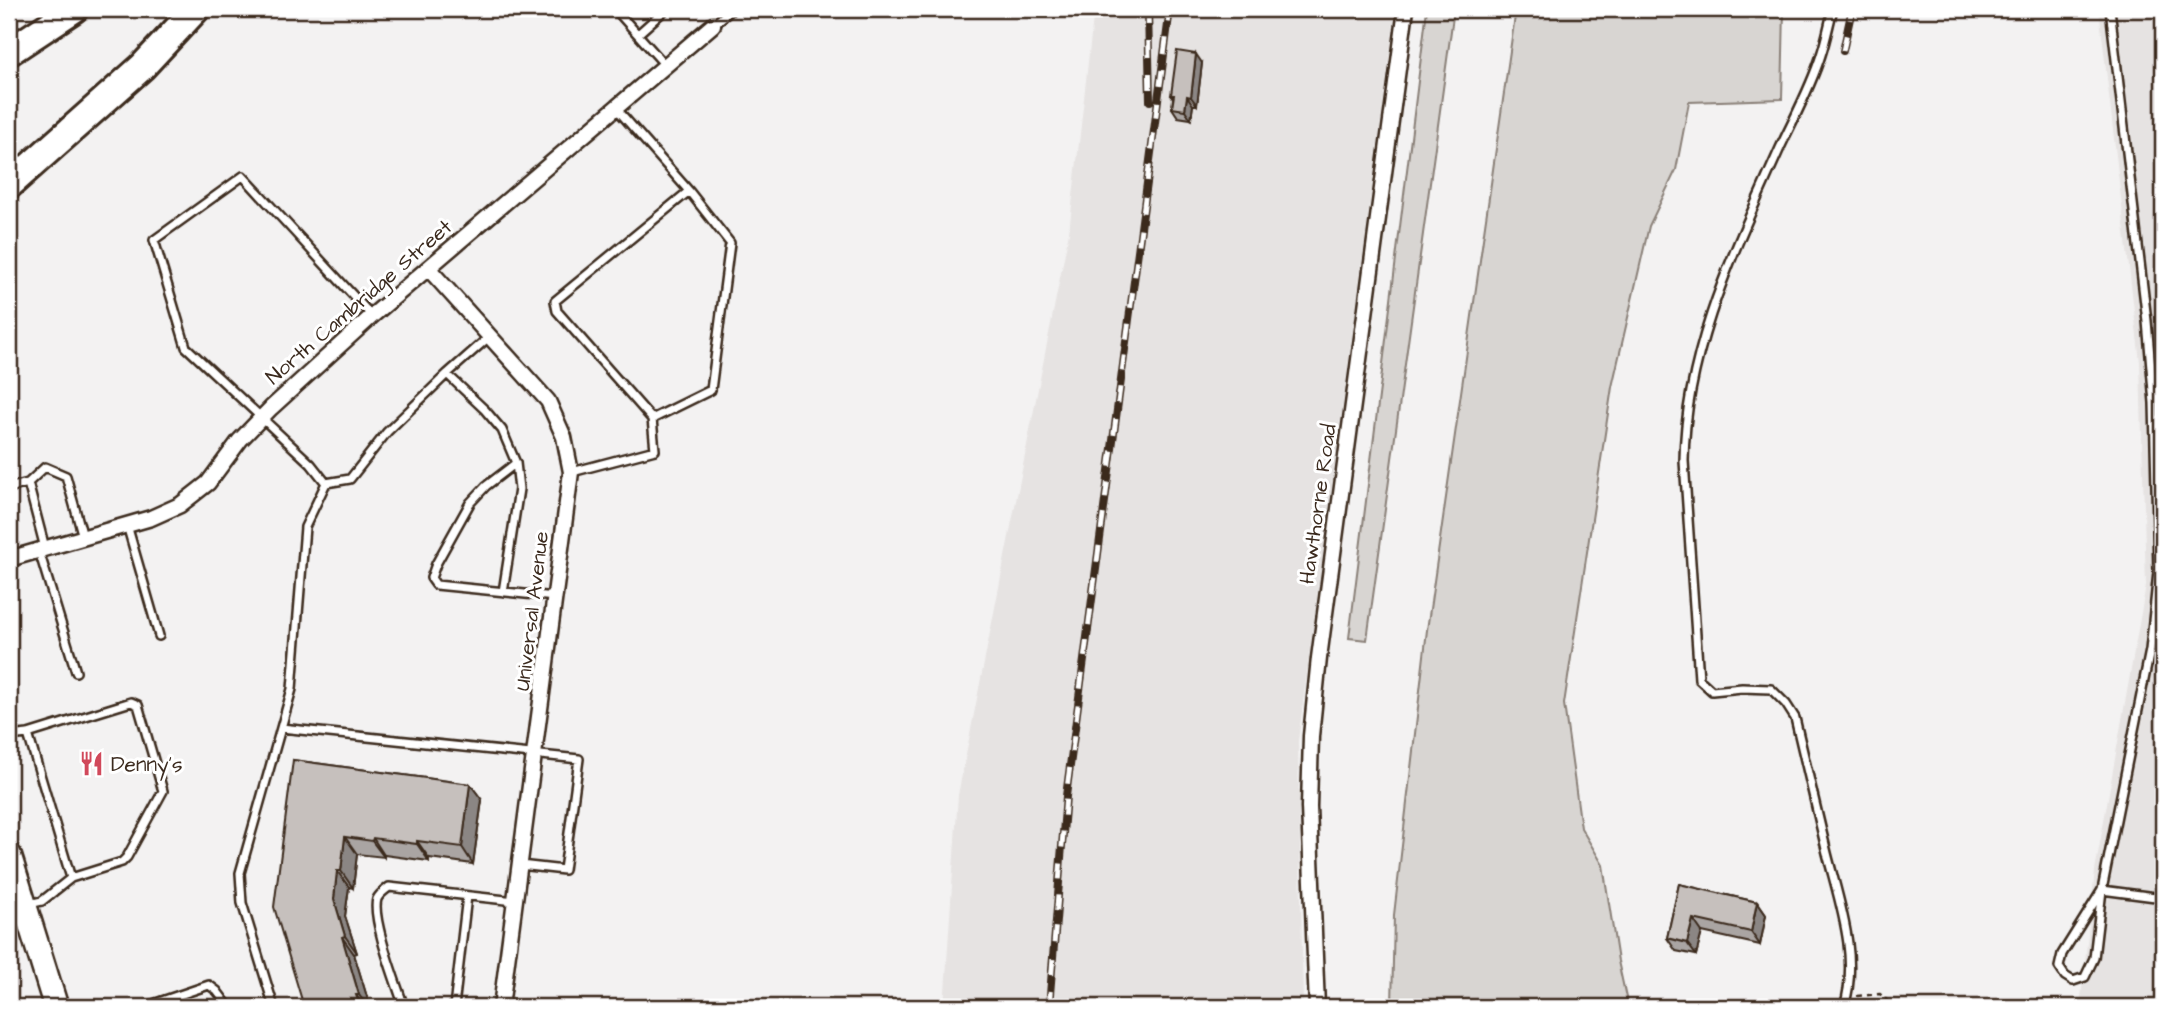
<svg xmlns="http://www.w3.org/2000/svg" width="2172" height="1016" viewBox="0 0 2172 1016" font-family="'Architects Daughter',sans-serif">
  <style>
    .built { fill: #e6e3e2 }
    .green { fill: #d8d5d2; stroke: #8a8078; stroke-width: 2 }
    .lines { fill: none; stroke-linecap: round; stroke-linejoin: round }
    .lane-casing { stroke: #3b2a1e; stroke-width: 12 }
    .street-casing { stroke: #3b2a1e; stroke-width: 19 }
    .primary-casing { stroke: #3b2a1e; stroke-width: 28 }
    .highway-casing { stroke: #3b2a1e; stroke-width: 32 }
    .path { stroke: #3b2a1e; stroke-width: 2.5; stroke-dasharray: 5 5; stroke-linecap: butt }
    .lane { stroke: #fff; stroke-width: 7 }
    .street { stroke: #fff; stroke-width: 14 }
    .primary { stroke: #fff; stroke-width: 23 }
    .highway { stroke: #fff; stroke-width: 26 }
    .rail-casing { stroke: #3b2a1e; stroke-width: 8 }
    .rail { stroke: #fff; stroke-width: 5; stroke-dasharray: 16; stroke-linecap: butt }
    .wall { fill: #aaa5a3; stroke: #3b2a1e; stroke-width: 2 }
    .shaded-wall { fill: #8b8684; stroke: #3b2a1e; stroke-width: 2 }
    .building { fill: #c6c0bd; stroke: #3b2a1e; stroke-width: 2 }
    .labels { text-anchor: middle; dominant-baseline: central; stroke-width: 6; stroke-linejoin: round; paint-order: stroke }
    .street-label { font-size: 21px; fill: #3b2a1e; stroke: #fff }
    .poi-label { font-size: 21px; fill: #3b2a1e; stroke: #fff; text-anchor: start }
  </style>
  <rect width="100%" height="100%" fill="#f3f2f2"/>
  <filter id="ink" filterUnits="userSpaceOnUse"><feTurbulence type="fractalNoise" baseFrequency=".0143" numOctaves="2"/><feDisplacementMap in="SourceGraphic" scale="14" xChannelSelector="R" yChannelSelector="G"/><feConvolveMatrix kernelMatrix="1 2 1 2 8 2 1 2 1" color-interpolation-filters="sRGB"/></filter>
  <g filter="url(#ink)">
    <!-- built -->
    <path class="built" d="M1094,9H1396L1298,741L1303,1007H944L958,795L1069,232Z
      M2099,9H2163V1007H2080L2095,871L2146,585L2140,362Z"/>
    <!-- green -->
    <path class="green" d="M1427,9H1454L1367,640L1349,638Z
      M1516,9H1784L1782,99L1689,102L1676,170L1649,226L1612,387L1564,704L1581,828L1603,865L1618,961L1628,1007H1392L1394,915L1427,630Z"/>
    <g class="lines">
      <defs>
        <path id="lane" d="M615,9L665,65
          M1833,9C1829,24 1826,40 1821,55C1811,87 1794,118 1780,148C1736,247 1685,350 1684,461L1699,679L1712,691L1742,688L1771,689L1786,704L1795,718C1805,762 1816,805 1826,849C1838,899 1860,956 1844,1007
          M713,25L730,11V9
          M638,34L666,9
          M372,316L243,176L154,240L186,347L311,464L326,483L350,479L387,432L447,374
          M490,336L447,374L485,410L502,430L516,463L486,486L470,503L436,564L431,578L436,585L555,597
          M652,419L711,390L730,243L689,191
          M572,472L655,450L652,419L557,311L555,301L689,191L616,108
          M9,488L28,483
          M127,525L159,636
          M45,548L28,483L45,467L66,476L83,537
          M39,551L76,672
          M503,592L519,489L516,463
          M281,728L579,759L564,870L520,865
          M28,734L71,878
          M9,736L28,734L131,702L138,705L163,791L127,857L122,862L71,878L42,901L29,904
          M2102,890L2062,954L2059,967L2065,976L2073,981L2085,977L2094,958L2102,890L2150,650L2158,572L2154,403L2147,321L2110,9
          M2102,890L2163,898
          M144,1007L209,985L217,991L229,1007
          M274,1007L242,903L240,873L292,689L305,527L326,483
          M404,1007C397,985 371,919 377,899C379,894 384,891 389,887L515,901
          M454,1007L467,896"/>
        <path id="street" d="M428,268L548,401L564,437L571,472L501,1007
          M9,559L151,518L180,505L208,483L240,440L271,408L372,316L713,25
          M1317,1007L1309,807L1311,736L1319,658L1406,9"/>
        <path id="primary" d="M9,855L56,1007"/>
        <path id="highway" d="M9,52L74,9
          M9,185L142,67L196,9"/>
      </defs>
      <!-- lane casing -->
      <use href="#lane" class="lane-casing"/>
      <!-- street casing -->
      <use href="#street" class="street-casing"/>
      <!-- primary casing -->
      <use href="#primary" class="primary-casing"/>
      <!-- highway casing -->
      <use href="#highway" class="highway-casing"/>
      <!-- path -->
      <path class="path" d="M1857,996L1880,994L1894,1007"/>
      <!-- lane -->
      <use href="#lane" class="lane"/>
      <!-- street -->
      <use href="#street" class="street"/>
      <!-- primary -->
      <use href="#primary" class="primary"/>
      <!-- highway -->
      <use href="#highway" class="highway"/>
      <defs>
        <path id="rail" d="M1148,9L1150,101
          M1843,51L1852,9
          M1049,1007L1066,796L1170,9"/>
      </defs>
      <!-- rail casing -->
      <use href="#rail" class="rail-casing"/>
      <!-- rail -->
      <use href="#rail" class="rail"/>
    </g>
    <!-- wall -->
    <path class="wall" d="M1202,63L1197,105H1193L1191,119L1178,117L1172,108L1173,98L1171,95Z
      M293,760L470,784L482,800L473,864L429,858V861L384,855V857L357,854L353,888L349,887L345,916L357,953L354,954L370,1007H304Z
      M1679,884L1757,902L1766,915L1760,945L1702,932L1696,955L1676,951L1667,938Z"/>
    <!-- shaded-wall -->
    <path class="shaded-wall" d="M1196,54L1202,63L1197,105L1191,97Z
      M1187,96L1193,105L1191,119L1185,110Z
      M470,784L482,800L473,864L462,847Z
      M345,837L357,854L353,888L341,871Z
      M373,838L384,855V857L372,841Z
      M417,841L429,858V861L417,844Z
      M337,871L349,887L345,916L357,953L345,936L334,899Z
      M1757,902L1766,915L1760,945L1751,932Z
      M1693,919L1702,932L1696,955L1687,943Z
      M342,937L354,954L370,1007H368L359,995Z
      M356,995L364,1007H360Z"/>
    <!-- building -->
    <path class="building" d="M1177,51L1196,54L1191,97L1187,96L1185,110L1172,108L1174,95H1171Z
      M293,760L470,784L462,847L417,841V844L373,838L372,841L345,837L341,871H337L334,899L345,936L342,937L359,995H356L360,1007H304L274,907Z
      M1679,884L1757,902L1751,932L1693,919L1687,943L1667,938Z"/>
  </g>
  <!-- icons -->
  <defs>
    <symbol id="restaurant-bare" viewBox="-9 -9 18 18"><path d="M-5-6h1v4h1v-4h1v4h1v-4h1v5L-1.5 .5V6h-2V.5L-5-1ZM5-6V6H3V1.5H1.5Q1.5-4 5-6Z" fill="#d1495b" stroke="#fff" stroke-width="2.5" paint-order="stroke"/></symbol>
  </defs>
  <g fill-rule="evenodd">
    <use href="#restaurant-bare" x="74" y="746" width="35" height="35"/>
  </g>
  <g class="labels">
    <!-- street labels -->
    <g class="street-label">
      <text transform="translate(359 302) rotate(-41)">North Cambridge Street</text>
      <text transform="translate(1318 504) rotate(-82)">Hawthorne Road</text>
      <text transform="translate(532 611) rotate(-83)">Universal Avenue</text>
    </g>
    <!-- poi labels -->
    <g class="poi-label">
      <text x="111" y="764">Denny's</text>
    </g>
  </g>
  <!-- margin -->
  <rect width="2172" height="1016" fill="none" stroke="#fff" stroke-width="35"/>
  <rect x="18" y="18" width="2137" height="981" fill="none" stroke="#3b2a1e" stroke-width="2.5" filter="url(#ink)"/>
</svg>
